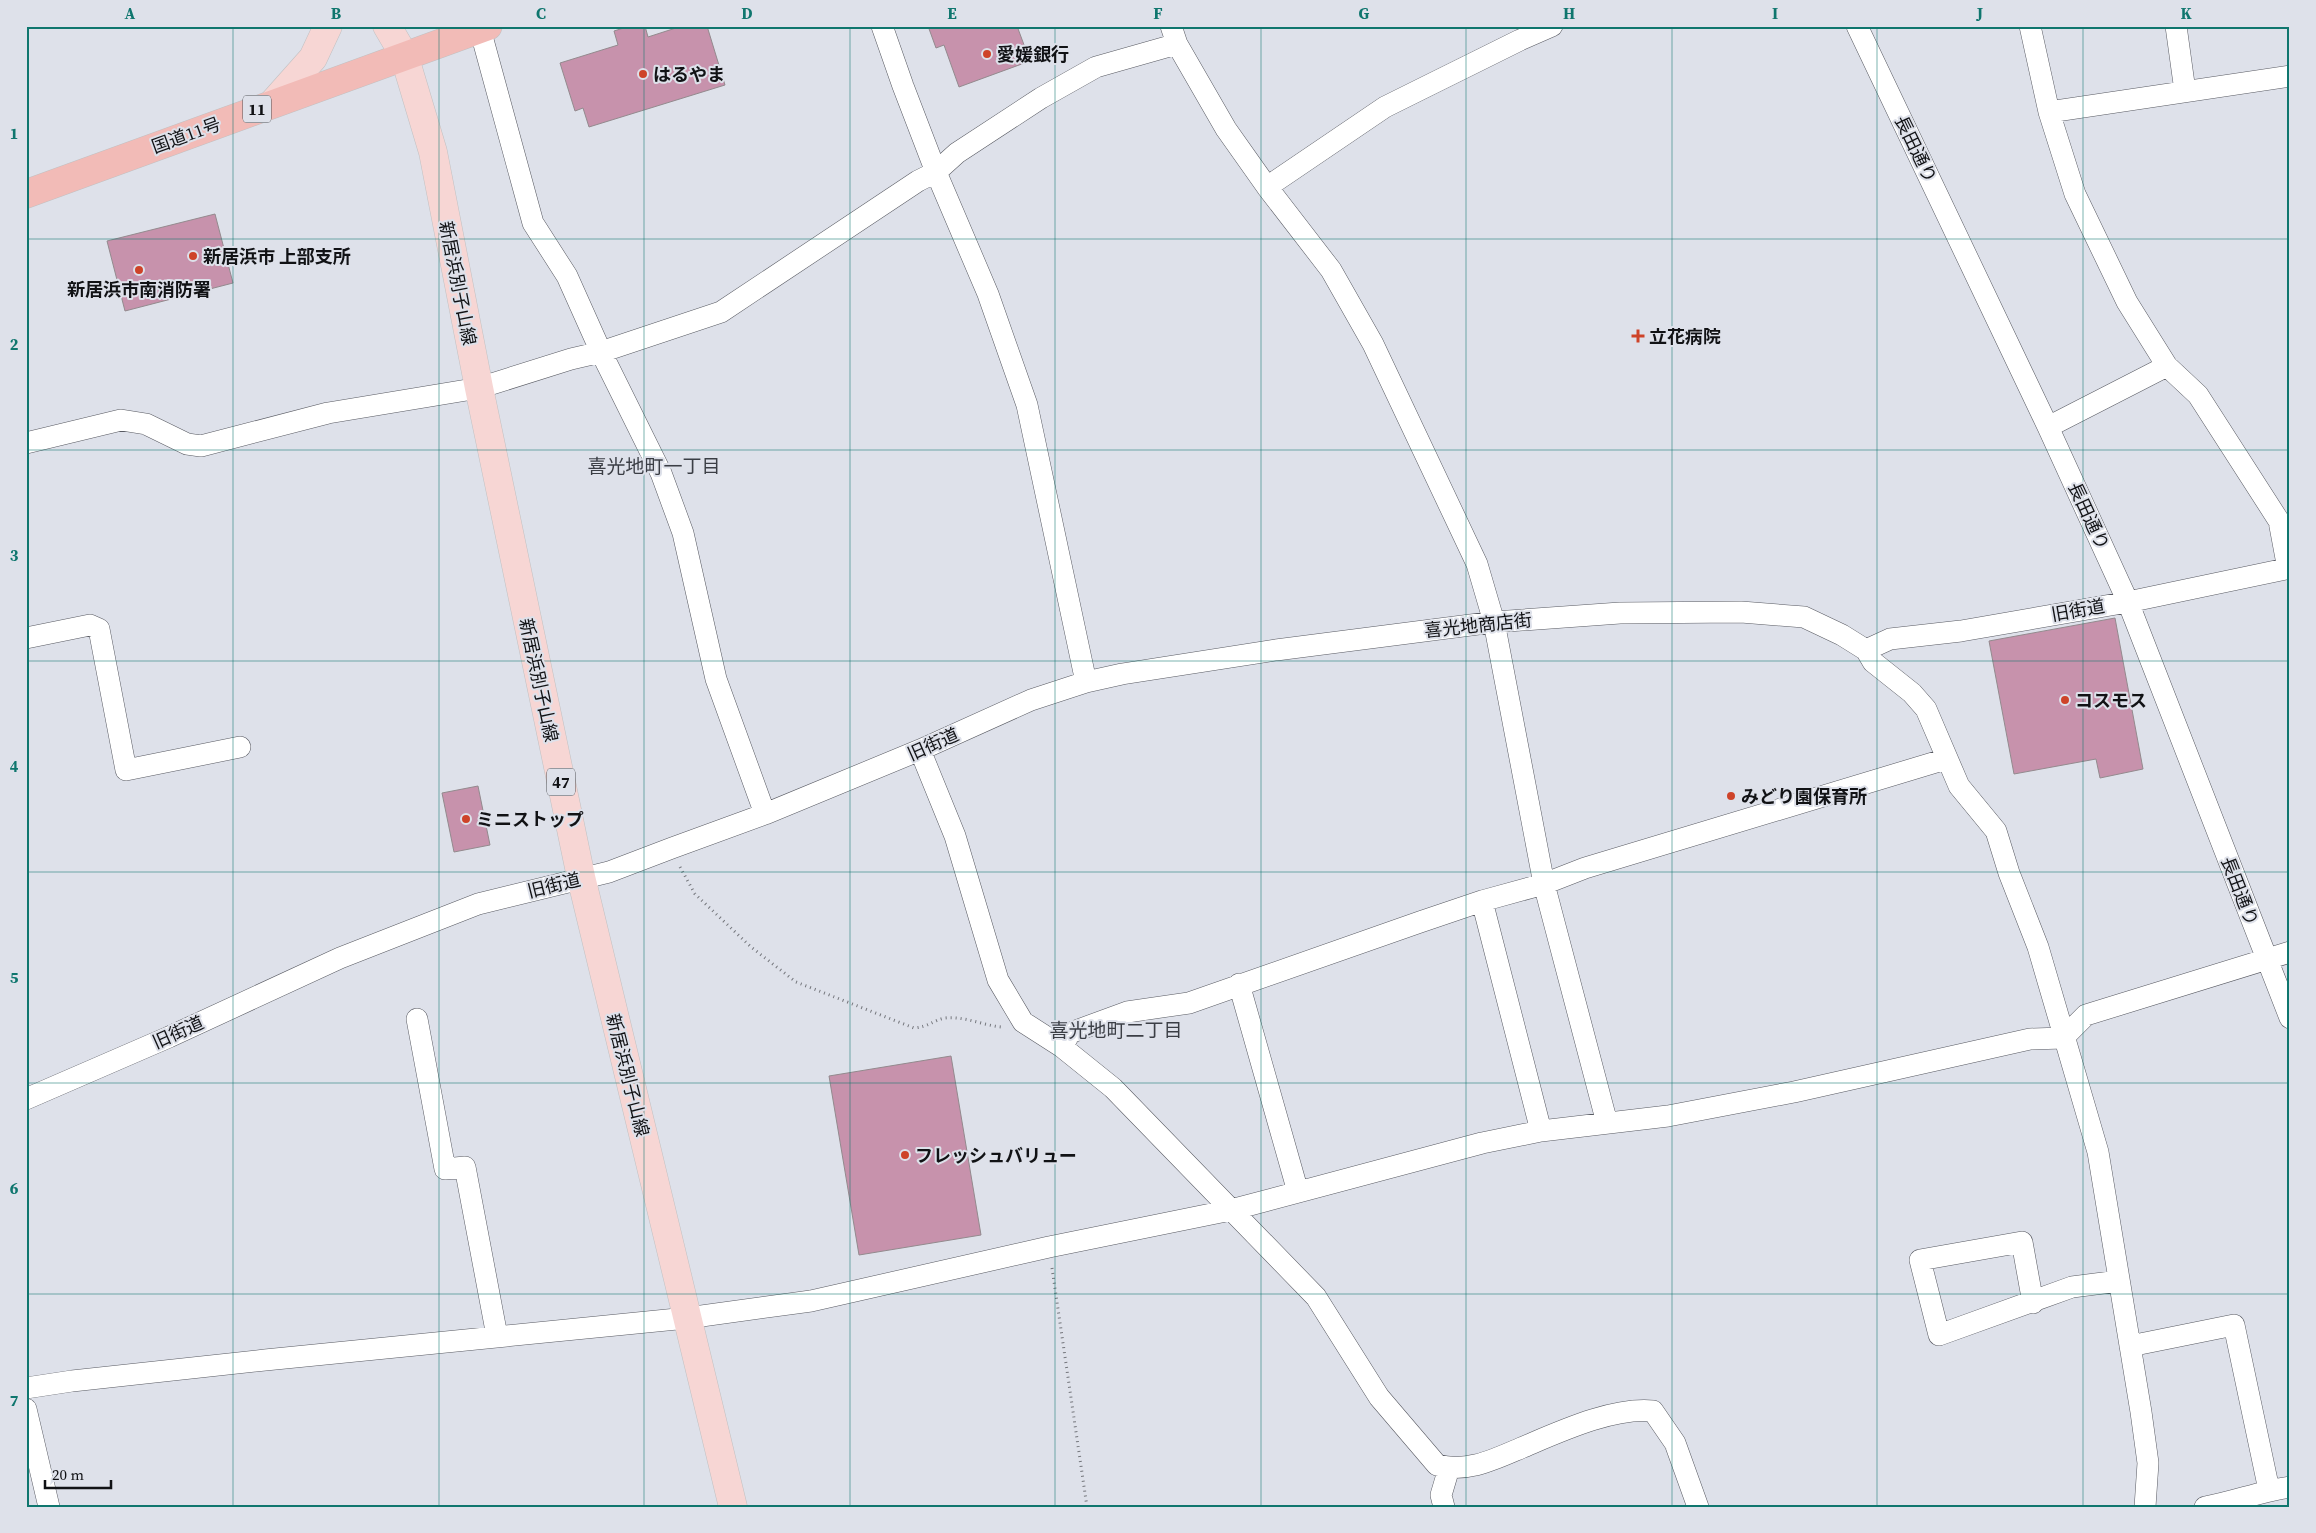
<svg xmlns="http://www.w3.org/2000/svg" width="2316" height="1533" viewBox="0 0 2316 1533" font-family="'Source Serif 4','Noto Sans JP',serif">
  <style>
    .building { fill: #c792ac; stroke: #938a8e }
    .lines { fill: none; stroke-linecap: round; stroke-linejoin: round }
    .minor-casing { stroke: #585a62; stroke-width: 22 }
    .major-casing { stroke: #c1c1c2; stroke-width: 29 }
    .highway-casing { stroke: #c1c1c2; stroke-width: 29 }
    .path { stroke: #74767c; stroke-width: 3; stroke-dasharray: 1 4; stroke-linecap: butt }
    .minor { stroke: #fff; stroke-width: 21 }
    .major { stroke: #f7d6d4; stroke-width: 28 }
    .highway { stroke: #f2bbb7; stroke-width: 28 }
    .grid { fill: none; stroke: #0f766e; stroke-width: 1; stroke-opacity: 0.55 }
    .poi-dot { fill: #ce4329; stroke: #dee1ea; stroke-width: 2 }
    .labels { text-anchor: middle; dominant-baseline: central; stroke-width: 4; stroke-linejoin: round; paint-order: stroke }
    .shield { fill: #dee1ea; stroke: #4e5055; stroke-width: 1 }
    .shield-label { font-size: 16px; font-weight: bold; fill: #111215 }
    .poi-label { font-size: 18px; font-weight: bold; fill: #111215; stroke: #dee1ea; text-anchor: start }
    .street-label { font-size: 18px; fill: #111215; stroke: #dee1ea }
    .neighbourhood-label { font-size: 19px; fill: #3b3e45; stroke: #dee1ea }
    .neatline { fill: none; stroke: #0f766e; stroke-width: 2 }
    .grid-label { font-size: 16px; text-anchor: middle; font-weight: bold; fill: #0f766e }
  </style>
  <rect width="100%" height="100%" fill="#dee1ea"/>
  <!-- building -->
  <path class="building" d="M630,26H645L648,37L682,26H707L725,85L589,127L583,108L575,111L560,63L618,45L614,31Z
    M928,26H1017L1030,61L959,87L944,45L936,48Z
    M215,214L233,283L125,311L107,241Z
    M2115,618L2143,769L2100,778L2096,759L2014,774L1989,641Z
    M478,786L490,845L454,852L442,793Z
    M951,1056L981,1235L859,1255L829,1076Z"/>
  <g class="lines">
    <defs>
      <path id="minor" d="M882,26L903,86L936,172L988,294L1027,405L1086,682
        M1171,26L1177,44L1226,129L1267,187L1331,270L1373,344L1477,564L1494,622L1544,884L1607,1123
        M1857,26L2048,427L2128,602L2290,1018
        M2030,26L2049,112L2075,194L2127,302L2167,366L2198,395L2279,521L2288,569
        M2176,26L2185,91
        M480,29L533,223L567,276L601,352L661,473L683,533L716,679L765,814
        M2049,112L2290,76
        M1267,187L1385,107L1520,40L1552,26
        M2048,427L2167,366
        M26,443L121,420L146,424L187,444L201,446L328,413L479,388L571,359L601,352L721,312L918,181L936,172L957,153L1041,98L1096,67L1177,44
        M26,638L90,625L99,629L126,770L240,747
        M1866,650L1890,639L1961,631L2128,602L2290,568
        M920,750L955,836L998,980L1023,1022L1062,1047L1113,1088L1316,1297L1379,1397L1437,1465C1467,1473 1493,1460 1521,1448C1559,1432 1612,1407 1653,1411L1675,1443L1698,1507
        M1482,901L1541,1131
        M1239,984L1298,1192
        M417,1019L445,1169L465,1167L497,1336
        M1062,1047L1070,1033L1127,1012L1189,1003L1420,922L1482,901L1544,884L1585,868L1946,759
        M26,1099L169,1037L340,958L478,904L609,872L672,848L765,814L920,750L1031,700L1086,682L1122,674L1276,650L1494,622L1620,613L1741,612L1804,617L1842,635L1866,650L1873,662L1912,693L1926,709L1959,786L1996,831L2009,873L2038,947L2098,1152L2141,1412L2148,1463L2145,1507
        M2033,1303L2022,1242L1920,1260L1939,1335L2072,1287L2119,1281
        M2130,1346L2234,1325L2269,1490
        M26,1388L72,1381L265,1360L687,1318L811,1301L1049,1247L1231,1210L1482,1143L1541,1131L1668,1116L1794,1092L2030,1039L2063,1038L2086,1015L2290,952
        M26,1409L49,1507
        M1444,1507L1441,1495L1449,1468
        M2205,1507C2234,1502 2261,1491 2290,1487"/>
      <path id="major" d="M387,26L404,55L433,152L479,388L581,877L733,1507
        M273,103L313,58L328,26"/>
      <path id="highway" d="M26,194L488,26"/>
    </defs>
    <!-- minor casing -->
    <use href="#minor" class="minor-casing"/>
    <!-- major casing -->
    <use href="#major" class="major-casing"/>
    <!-- highway casing -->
    <use href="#highway" class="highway-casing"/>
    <!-- path -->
    <path class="path" d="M680,867L695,894L751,947L796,982L914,1028C928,1027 934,1020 945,1018C964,1016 982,1025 1001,1027
      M1052,1268L1087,1507"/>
    <!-- minor -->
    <use href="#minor" class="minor"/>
    <!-- major -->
    <use href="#major" class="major"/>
    <!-- highway -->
    <use href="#highway" class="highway"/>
  </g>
  <!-- grid -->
  <path class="grid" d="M233,26V1507M439,26V1507M644,26V1507M850,26V1507M1055,26V1507M1261,26V1507M1466,26V1507M1672,26V1507M1877,26V1507M2083,26V1507M26,239H2290M26,450H2290M26,661H2290M26,872H2290M26,1083H2290M26,1294H2290"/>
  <!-- markers -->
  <g class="poi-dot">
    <circle cx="987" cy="54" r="5"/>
    <circle cx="643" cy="74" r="5"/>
    <circle cx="193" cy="256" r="5"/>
    <circle cx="139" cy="270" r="5"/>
    <path d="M1635.5 328.5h5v5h5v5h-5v5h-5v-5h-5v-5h5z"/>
    <circle cx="2065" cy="700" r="5"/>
    <circle cx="1731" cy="796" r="5"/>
    <circle cx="466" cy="819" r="5"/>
    <circle cx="905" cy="1155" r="5"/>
  </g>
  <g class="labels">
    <!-- shield labels -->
    <g class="shield">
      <rect x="243" y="95.5" width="28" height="27" rx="4"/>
      <rect x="547" y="768.5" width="28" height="27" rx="4"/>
    </g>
    <g class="shield-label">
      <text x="257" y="109">11</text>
      <text x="561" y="782">47</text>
    </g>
    <!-- poi labels -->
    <g class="poi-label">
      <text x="997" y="54">愛媛銀行</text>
      <text x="653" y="74">はるやま</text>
      <text x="203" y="256">新居浜市 上部支所</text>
      <text x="139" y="289" text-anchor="middle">新居浜市南消防署</text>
      <text x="1649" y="336">立花病院</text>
      <text x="2075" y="700">コスモス</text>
      <text x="1741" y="796">みどり園保育所</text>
      <text x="476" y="819">ミニストップ</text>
      <text x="915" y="1155">フレッシュバリュー</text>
    </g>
    <!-- street labels -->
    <g class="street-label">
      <text transform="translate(186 135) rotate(-20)">国道11号</text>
      <text transform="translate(1916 149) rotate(64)">長田通り</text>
      <text transform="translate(458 283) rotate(79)">新居浜別子山線</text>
      <text transform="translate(2089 516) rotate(65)">長田通り</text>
      <text transform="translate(2078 610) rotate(-10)">旧街道</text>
      <text transform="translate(1478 625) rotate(-6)">喜光地商店街</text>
      <text transform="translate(539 680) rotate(78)">新居浜別子山線</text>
      <text transform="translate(933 744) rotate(-24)">旧街道</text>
      <text transform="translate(554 885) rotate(-14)">旧街道</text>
      <text transform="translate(2240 891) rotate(69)">長田通り</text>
      <text transform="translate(178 1032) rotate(-24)">旧街道</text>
      <text transform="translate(628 1075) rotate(76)">新居浜別子山線</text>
    </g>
    <!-- neighbourhood labels -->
    <g class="neighbourhood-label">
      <text x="654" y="466">喜光地町一丁目</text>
      <text x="1116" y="1030">喜光地町二丁目</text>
    </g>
  </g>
  <!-- border -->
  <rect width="2316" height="1533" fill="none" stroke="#dee1ea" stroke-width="55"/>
  <!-- scale -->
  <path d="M45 1480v8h66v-8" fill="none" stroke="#111215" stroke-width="2.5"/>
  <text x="52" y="1480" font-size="15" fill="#111215" stroke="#dee1ea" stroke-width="4" paint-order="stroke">20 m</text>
  <rect x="28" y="28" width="2260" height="1478" class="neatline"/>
  <g class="grid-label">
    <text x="130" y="19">A</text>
    <text x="336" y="19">B</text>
    <text x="541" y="19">C</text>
    <text x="747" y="19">D</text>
    <text x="952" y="19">E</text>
    <text x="1158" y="19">F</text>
    <text x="1364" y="19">G</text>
    <text x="1569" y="19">H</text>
    <text x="1775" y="19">I</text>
    <text x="1980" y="19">J</text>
    <text x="2186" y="19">K</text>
    <text x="14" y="139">1</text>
    <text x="14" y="350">2</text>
    <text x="14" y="561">3</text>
    <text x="14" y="772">4</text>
    <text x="14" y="983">5</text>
    <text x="14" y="1194">6</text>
    <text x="14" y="1406">7</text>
  </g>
</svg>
